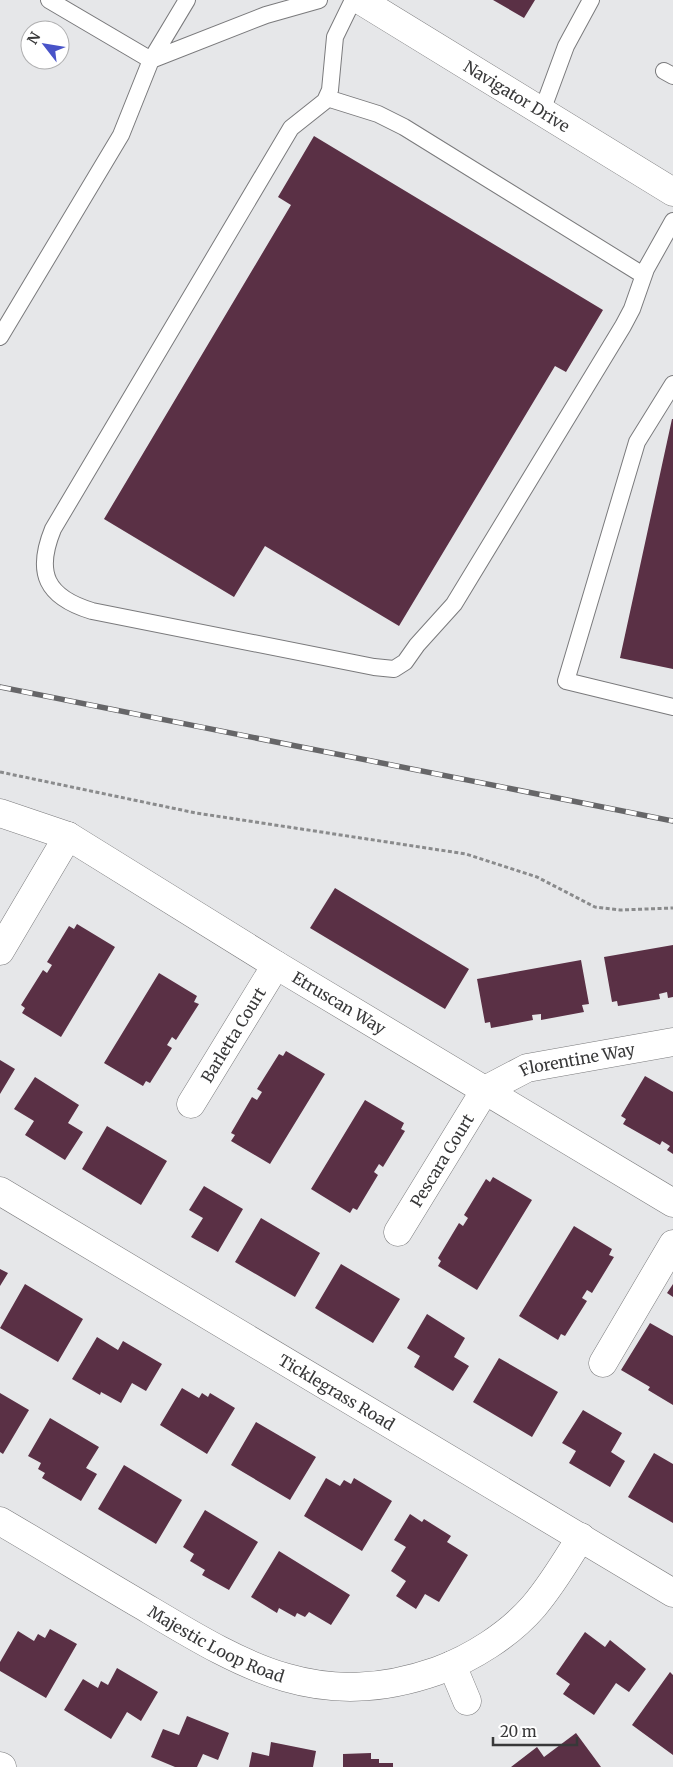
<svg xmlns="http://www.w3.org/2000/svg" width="673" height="1767" viewBox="0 0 673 1767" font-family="Merriweather,serif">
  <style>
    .building { fill: #5a3045 }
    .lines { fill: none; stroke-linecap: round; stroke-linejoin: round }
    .service-casing { stroke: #7a7a7c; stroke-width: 18 }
    .minor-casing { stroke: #7a7a7c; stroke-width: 29 }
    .secondary-casing { stroke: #7a7a7c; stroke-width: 29 }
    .path { stroke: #8a8b8c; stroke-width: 3; stroke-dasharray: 4 2.5; stroke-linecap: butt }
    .service { stroke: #fff; stroke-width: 16 }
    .minor { stroke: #fff; stroke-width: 28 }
    .secondary { stroke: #fff; stroke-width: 28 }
    .rail-casing { stroke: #666668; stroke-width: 5.5 }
    .rail { stroke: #fff; stroke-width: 4; stroke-dasharray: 11; stroke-linecap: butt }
    .labels { text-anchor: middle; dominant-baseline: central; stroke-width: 5; stroke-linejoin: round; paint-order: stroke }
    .street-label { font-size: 16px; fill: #383839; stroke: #fff }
  </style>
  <rect width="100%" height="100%" fill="#e6e7e9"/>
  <!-- building -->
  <path class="building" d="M493,0H535L524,18Z
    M314,136L603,310L566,372L555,366L399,626L265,546L234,597L104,519L291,205L278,197Z
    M672,419H673V669L620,658Z
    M335,888L469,969L445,1009L310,928Z
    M77,924L115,947L61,1037L22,1013L25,1008L21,1005L43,970L47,973L52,965L47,962L69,926L74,929Z
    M673,945V997L668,998L667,992L659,994L660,999L618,1006L617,1001L612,1002L604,957Z
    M581,960L589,1004L582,1005L584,1012L541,1020V1014L532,1015L533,1020L491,1028L490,1022L485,1023L477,979Z
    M159,973L197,996L194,1002L199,1004L176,1040L172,1037L167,1045L172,1048L150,1083L146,1081L143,1086L104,1063Z
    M286,1051L325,1074L270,1164L231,1141L235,1135L231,1133L252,1097L257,1100L262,1092L257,1089L279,1054L283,1056Z
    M0,1060L15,1069L0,1094Z
    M645,1076L673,1092V1154L667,1150L670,1146L662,1141L660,1145L623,1124L626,1119L621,1116Z
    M35,1077L79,1105L68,1123L83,1132L65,1160L25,1135L34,1121L14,1109Z
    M365,1100L404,1123L401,1129L405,1131L383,1167L379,1164L374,1172L378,1175L357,1210L353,1208L350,1213L311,1189Z
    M107,1126L167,1161L141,1205L82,1169Z
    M493,1177L532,1200L477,1290L438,1266L441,1261L438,1258L459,1223L463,1226L468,1218L464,1215L486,1179L490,1182Z
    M204,1186L243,1209L218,1252L191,1237L203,1218L189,1210Z
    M261,1218L320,1253L295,1297L235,1262Z
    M574,1226L612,1249L609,1255L614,1257L592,1293L587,1290L582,1298L587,1301L565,1336L561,1334L558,1340L519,1316Z
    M341,1264L400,1299L373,1343L315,1308Z
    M0,1269L8,1273L0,1286Z
    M25,1284L83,1319L58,1362L0,1328Z
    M673,1284V1297L667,1293Z
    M427,1314L465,1338L454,1357L469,1366L453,1391L414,1367L420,1356L407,1348Z
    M650,1323L673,1336V1405L648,1390L650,1387L621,1370Z
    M97,1337L118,1350L123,1341L162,1364L146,1391L132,1383L121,1403L101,1392L100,1395L72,1379Z
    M499,1358L558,1392L532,1437L473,1402Z
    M182,1388L199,1398L202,1393L208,1397L210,1393L235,1408L207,1454L160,1425Z
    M0,1393L29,1410L3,1454L0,1452Z
    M583,1410L622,1433L611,1452L625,1461L610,1487L569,1463L576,1451L562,1443Z
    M50,1418L99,1447L86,1468L97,1474L81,1501L42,1478L45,1473L38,1469L41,1463L28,1456Z
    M256,1422L316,1457L290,1500L231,1465Z
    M654,1453L673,1464V1523L628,1497Z
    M124,1465L182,1500L156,1544L98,1509Z
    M326,1478L340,1486L344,1480L351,1484L354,1478L392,1501L362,1551L304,1516Z
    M205,1510L258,1542L229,1590L202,1575L205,1570L190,1561L194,1554L183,1547Z
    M410,1514L422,1522L424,1519L451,1536L447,1542L468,1555L439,1602L425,1594L416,1609L396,1596L406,1581L391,1571L406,1547L394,1540Z
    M279,1551L350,1595L331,1625L309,1612L305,1617L297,1613L295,1617L279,1608L277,1613L251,1597Z
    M50,1629L77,1644L46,1698L0,1671V1662L18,1631L34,1641L38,1634L45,1638Z
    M585,1632L605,1647L610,1640L646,1669L629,1692L616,1683L594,1715L563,1694L570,1684L556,1674Z
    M117,1668L158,1692L141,1721L127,1712L111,1739L64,1710L83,1679L98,1688L101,1681L108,1685Z
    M670,1672L673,1675V1755L632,1725Z
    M187,1716L229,1733L218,1760L203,1754L197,1767H175L151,1757L163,1729L179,1735Z
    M576,1733L601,1767H511L537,1747L544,1757Z
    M271,1742L316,1751L313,1767H249L252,1752L269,1756Z
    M371,1753V1759H379V1763H393V1767H343V1754Z"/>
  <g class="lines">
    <defs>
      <path id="service" d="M353,0L335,37L330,90L325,101L291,128L53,529C35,573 46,597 92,611L374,667L394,669L405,662L417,645L454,604L623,326L632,309L646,269L673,221
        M151,60L266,15L319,0
        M151,60L187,0
        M664,71L673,76
        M327,98L378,114L404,127L643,275
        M542,111L566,46L591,0
        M0,337L121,135L151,60L49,0
        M673,384L637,442L566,681L673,707"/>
      <g id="minor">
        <path id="s1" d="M360,0L673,192"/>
        <path id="s2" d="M0,813L68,836L276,965L673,1203"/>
        <path d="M0,951L68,836"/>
        <path id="s3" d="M191,1104L276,965"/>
        <path id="s4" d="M0,1191L673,1593"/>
        <path id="s5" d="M398,1232L485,1090L527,1068L673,1042"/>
        <path d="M603,1363L673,1244"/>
        <path id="s6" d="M0,1521C48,1549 95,1578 143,1606C242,1665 317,1713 437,1671C472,1658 509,1635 534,1606C552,1585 566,1561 581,1537"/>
        <path d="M452,1665L467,1701"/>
      </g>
      <path id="secondary" d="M0,1766L2,1767"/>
    </defs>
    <!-- service casing -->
    <use href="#service" class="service-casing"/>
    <!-- minor casing -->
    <use href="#minor" class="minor-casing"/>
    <!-- secondary casing -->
    <use href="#secondary" class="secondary-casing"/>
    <!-- path -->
    <path class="path" d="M0,772L196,813L466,854L537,877L595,907L620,910L673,908"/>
    <!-- service -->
    <use href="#service" class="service"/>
    <!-- minor -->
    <use href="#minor" class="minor"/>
    <!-- secondary -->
    <use href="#secondary" class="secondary"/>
    <defs>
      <path id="rail" d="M0,687L673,821"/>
    </defs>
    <!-- rail casing -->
    <use href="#rail" class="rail-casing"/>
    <!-- rail -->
    <use href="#rail" class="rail"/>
  </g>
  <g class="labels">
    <!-- street labels -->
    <g class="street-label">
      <text stroke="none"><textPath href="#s1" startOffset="184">Navigator Drive</textPath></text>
      <text stroke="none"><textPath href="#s2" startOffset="390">Etruscan Way</textPath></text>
      <text stroke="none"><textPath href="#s3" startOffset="81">Barletta Court</textPath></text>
      <text stroke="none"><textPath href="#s5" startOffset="265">Florentine Way</textPath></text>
      <text stroke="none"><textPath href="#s5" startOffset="84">Pescara Court</textPath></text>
      <text stroke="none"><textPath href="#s4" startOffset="392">Ticklegrass Road</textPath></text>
      <text stroke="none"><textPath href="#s6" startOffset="249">Majestic Loop Road</textPath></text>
    </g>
  </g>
  <!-- north arrow -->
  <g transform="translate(45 45) rotate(301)"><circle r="24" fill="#ffffff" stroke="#afafb0"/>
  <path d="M0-4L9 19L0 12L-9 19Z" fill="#4853c8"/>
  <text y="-8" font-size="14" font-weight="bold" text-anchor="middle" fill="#383839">N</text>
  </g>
  <!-- scale -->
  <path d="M493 1737v8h84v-8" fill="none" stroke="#383839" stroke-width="2.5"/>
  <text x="500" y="1737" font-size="15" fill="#383839" stroke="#ffffff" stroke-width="4" paint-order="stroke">20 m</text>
</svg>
